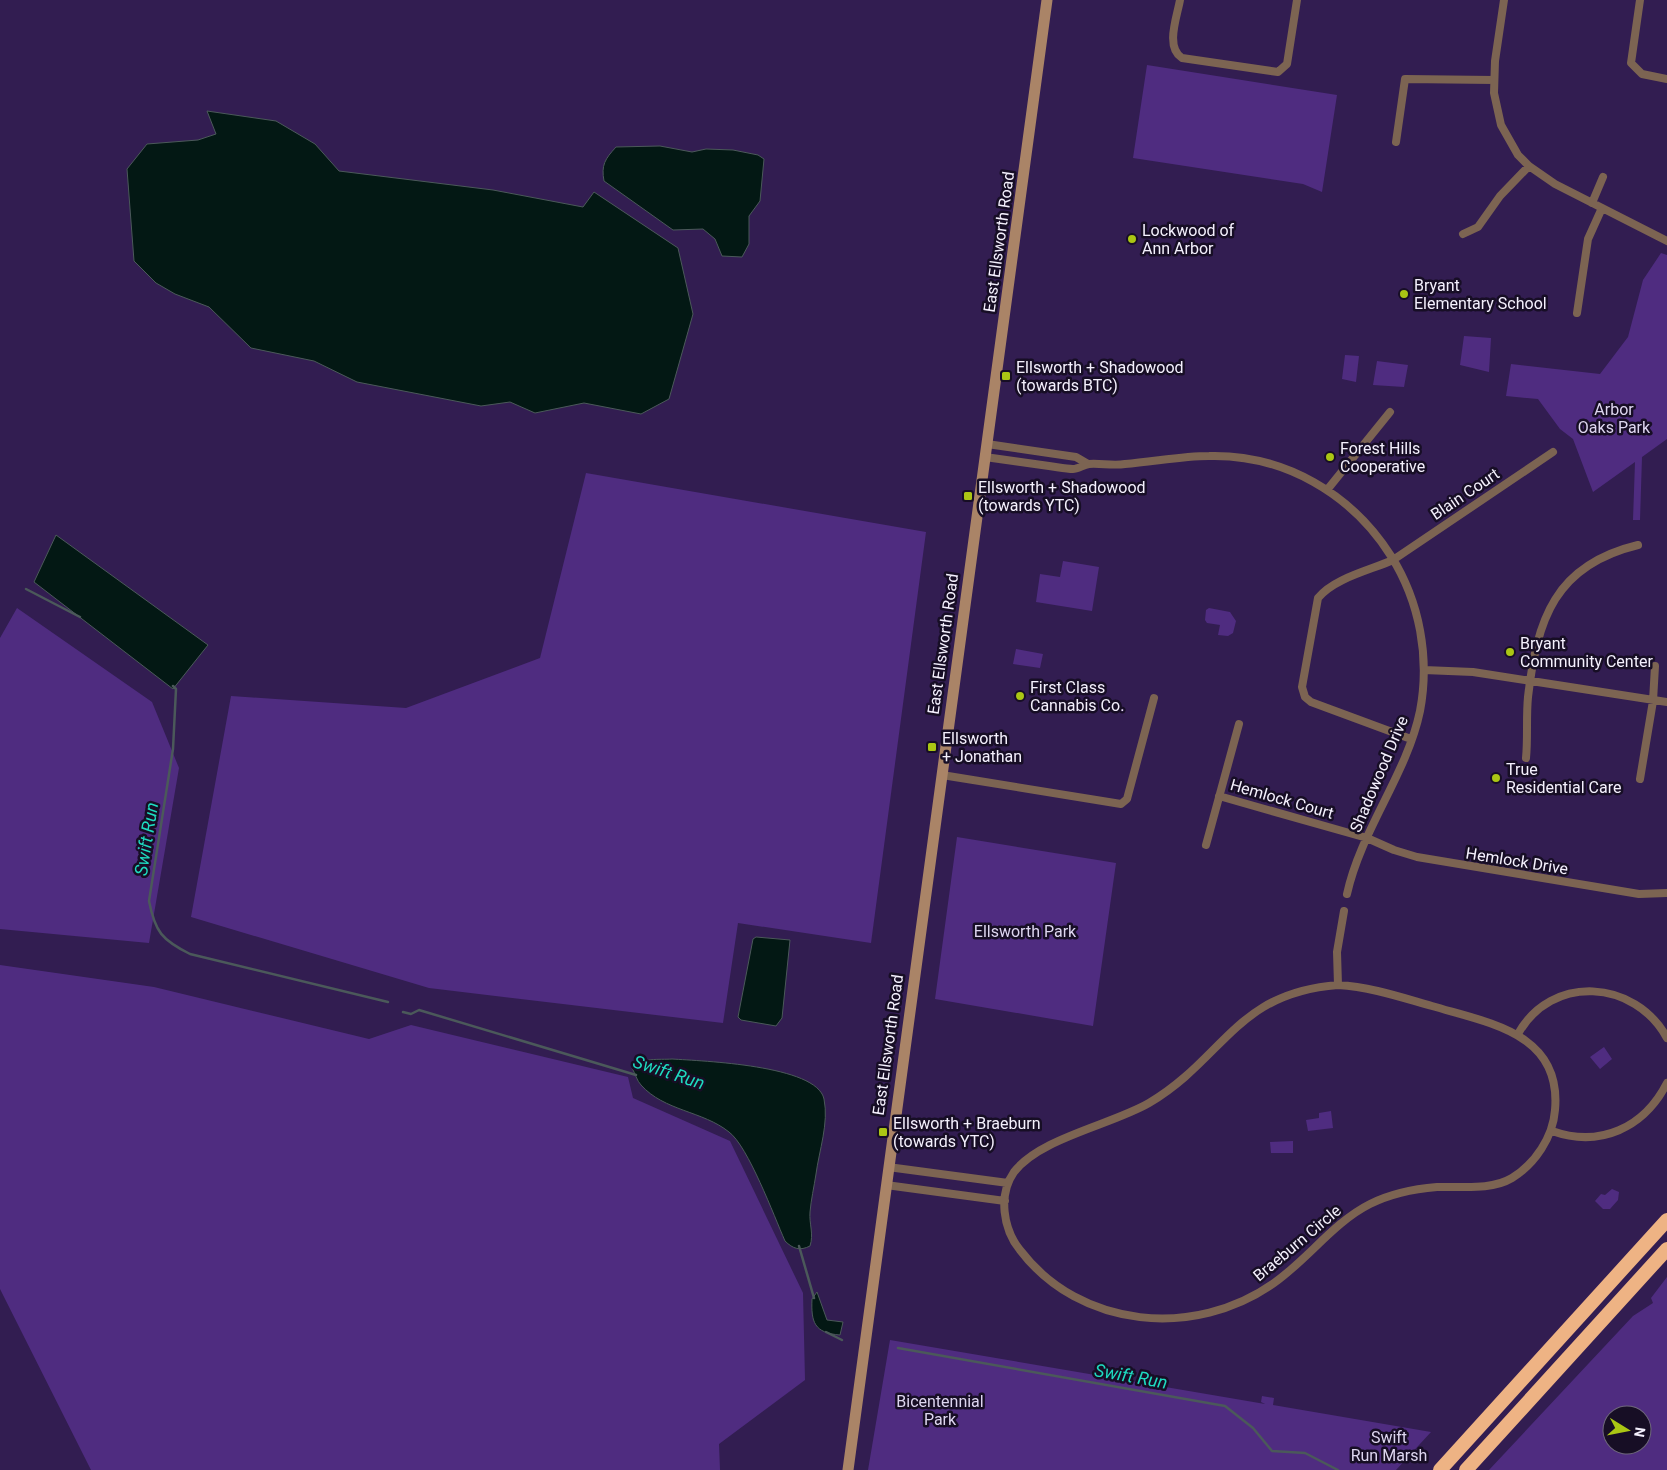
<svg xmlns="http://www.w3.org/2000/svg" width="1667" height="1470" viewBox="0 0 1667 1470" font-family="Roboto,sans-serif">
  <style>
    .green { fill: #4f2c80; fill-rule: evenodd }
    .water { fill: #031814; stroke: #4b595a }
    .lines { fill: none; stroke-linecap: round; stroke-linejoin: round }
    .stream { stroke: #4b595a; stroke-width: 2.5 }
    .minor { stroke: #7c6452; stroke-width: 8 }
    .secondary { stroke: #aa8467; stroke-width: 11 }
    .motorway { stroke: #eeb384; stroke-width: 14 }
    .poi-dot { fill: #abc614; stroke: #170e25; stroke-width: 2 }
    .labels { text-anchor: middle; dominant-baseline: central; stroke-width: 5; stroke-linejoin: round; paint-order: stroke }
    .poi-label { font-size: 16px; fill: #f4f0fd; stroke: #170e25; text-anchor: start }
    .street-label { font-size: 16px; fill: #f4f0fd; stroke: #170e25 }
    .park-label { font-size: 16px; fill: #ded6f0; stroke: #170e25 }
    .water-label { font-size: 18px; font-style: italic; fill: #1edbc0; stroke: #170e25 }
  </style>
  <rect width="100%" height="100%" fill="#321d51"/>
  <!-- green -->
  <path class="green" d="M1147,65L1337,95L1322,192L1303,184L1133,158Z
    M1661,253L1667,255V439L1642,457L1640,520H1633L1635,462L1593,492L1573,439L1560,429L1538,399L1506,396L1511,364L1600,374L1628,337L1643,280Z
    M1464,336L1491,338L1489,372L1460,365Z
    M1345,355L1359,356L1356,382L1342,379Z
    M1377,361L1408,365L1404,387L1373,385Z
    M586,473L926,532L871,943L738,923L723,1023L429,988L191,917L231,696L406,708L540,658Z
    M1063,561L1099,567L1092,611L1036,602L1040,574L1060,577Z
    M17,608L152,702L179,768L149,943L0,929V638Z
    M1209,608L1230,612L1236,621L1233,633L1228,636L1218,635L1220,625L1207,623L1205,620L1206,610Z
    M1016,649L1043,654L1040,668L1013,664Z
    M957,837L1116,863L1093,1026L935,999Z
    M0,965L154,987L369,1039L411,1025L628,1077L633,1098L730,1141L803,1293L805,1380L719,1444L720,1470H91L0,1289Z
    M1604,1047L1612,1059L1600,1069L1590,1057Z
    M1331,1111L1333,1128L1308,1131L1306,1120L1319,1118V1113Z
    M1293,1141V1153H1271L1270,1142Z
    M1612,1189L1619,1192L1618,1200L1610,1209H1603L1595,1201L1601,1194L1605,1195Z
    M1667,1277V1470H1489L1633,1316L1653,1303L1651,1298ZM1612,1415H1642V1445H1612Z
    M890,1340L1265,1404L1261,1402L1262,1396L1274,1398L1273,1405L1431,1432L1396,1470H868Z"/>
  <!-- water -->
  <path class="water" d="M207,111L276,121L315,144L339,171L493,190L583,207L594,192L678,248L693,314L669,399L641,414L584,403L535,413L510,402L481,406L357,382L314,361L251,348L209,307L175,294L156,283L134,261L127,169L147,144L198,140L216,134Z
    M660,146L692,152L706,149L733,150L758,155L764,159L760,201L749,216V244L742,257L722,256L715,239L703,229L673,230L604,181C601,165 605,159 616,147Z
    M56,535L208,645L173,689L34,582Z
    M756,937L790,940L782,1018L776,1026L741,1020L738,1017L753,939Z
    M672,1059C702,1061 817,1065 824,1099C829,1123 819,1151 816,1174C814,1187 811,1200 810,1212C809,1224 814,1234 810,1246C800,1251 793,1249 785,1241C774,1216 748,1146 729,1132C703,1111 664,1111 641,1085C637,1081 635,1073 632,1068C642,1057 659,1060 672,1059Z
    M817,1292L827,1320L843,1322L840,1335C814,1333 811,1322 812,1299Z"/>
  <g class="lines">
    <!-- stream -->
    <path class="stream" d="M26,589L80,617
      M173,686L176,689L173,749L149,901C155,932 162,940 190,954L388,1002
      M403,1012L411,1014L419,1010L636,1075
      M799,1246L814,1298
      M826,1332L842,1340
      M898,1348L1225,1406L1253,1428L1272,1451L1305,1453L1338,1470"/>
    <!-- minor -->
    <path class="minor" d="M1180,0C1177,17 1165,47 1182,58L1278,72L1287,64L1297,0
      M1504,0L1495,61L1494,93L1501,125L1518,155L1529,166L1555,184L1667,241
      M1640,0L1631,63L1642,74L1667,79
      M1396,142L1405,79L1494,80
      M1592,203L1603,177
      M1463,234L1478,227L1500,196L1529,166
      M1577,313L1588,239L1602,208
      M987,444L1076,457L1088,464
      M985,457C1006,460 1028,463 1049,466C1057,467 1066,469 1073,469C1078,469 1083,465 1089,464C1100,463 1113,466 1125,464C1153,462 1181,456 1209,456C1284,454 1352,494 1391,556C1420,602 1430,658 1420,711C1407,774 1361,830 1347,894
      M1327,490L1390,412
      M1424,670L1473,672L1667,702
      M1411,739L1311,702L1305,697L1302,687L1318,598C1334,578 1371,570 1393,560L1553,452
      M1526,758C1528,738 1526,717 1528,697C1537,619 1555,565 1638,545
      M942,775L1121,804L1127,799L1154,698
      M1640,779L1653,701L1655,666
      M1219,796L1367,838L1394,850L1417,857L1639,894L1667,893
      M1206,845L1239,724
      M1338,985C1371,987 1400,997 1432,1006C1489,1023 1562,1033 1555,1110C1553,1137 1535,1164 1512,1178C1490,1191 1461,1186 1437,1187C1413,1189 1392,1193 1370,1204C1334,1222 1308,1259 1274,1283C1195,1339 1080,1329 1020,1250C1003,1229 998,1195 1014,1172C1040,1138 1111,1125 1149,1103C1225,1058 1235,993 1338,985Z
      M1338,985L1337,952L1344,911
      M1518,1034C1551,974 1635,979 1667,1038
      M1552,1131C1600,1148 1644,1128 1667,1083
      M888,1167L1008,1183
      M886,1185L1005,1201"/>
    <!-- secondary -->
    <path class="secondary" d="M848,1470L1047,0"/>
    <!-- motorway -->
    <path class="motorway" d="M1440,1470L1667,1220
      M1466,1470L1667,1249"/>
  </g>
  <!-- markers -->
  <g class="poi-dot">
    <circle cx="1132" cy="239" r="5"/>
    <circle cx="1404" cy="294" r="5"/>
    <rect x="1001" y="371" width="10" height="10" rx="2.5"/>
    <circle cx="1330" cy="457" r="5"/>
    <rect x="963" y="491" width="10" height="10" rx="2.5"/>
    <circle cx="1510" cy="652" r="5"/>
    <circle cx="1020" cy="696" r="5"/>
    <rect x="927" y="742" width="10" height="10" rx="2.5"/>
    <circle cx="1496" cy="778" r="5"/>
    <rect x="878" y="1127" width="10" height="10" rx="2.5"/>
  </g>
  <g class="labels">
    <!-- poi labels -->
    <g class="poi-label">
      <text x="1142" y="230">Lockwood of<tspan x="1142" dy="18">Ann Arbor</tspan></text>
      <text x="1414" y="285">Bryant<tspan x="1414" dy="18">Elementary School</tspan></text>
      <text x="1016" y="367">Ellsworth + Shadowood<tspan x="1016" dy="18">(towards BTC)</tspan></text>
      <text x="1340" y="448">Forest Hills<tspan x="1340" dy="18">Cooperative</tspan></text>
      <text x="978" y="487">Ellsworth + Shadowood<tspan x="978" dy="18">(towards YTC)</tspan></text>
      <text x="1520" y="643">Bryant<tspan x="1520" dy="18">Community Center</tspan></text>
      <text x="1030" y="687">First Class<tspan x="1030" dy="18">Cannabis Co.</tspan></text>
      <text x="942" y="738">Ellsworth<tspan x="942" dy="18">+ Jonathan</tspan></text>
      <text x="1506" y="769">True<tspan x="1506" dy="18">Residential Care</tspan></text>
      <text x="893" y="1123">Ellsworth + Braeburn<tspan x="893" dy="18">(towards YTC)</tspan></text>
    </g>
    <!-- street labels -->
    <g class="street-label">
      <text transform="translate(999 242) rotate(-82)">East Ellsworth Road</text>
      <text transform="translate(1465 494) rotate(-34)">Blain Court</text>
      <text transform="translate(943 644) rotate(-82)">East Ellsworth Road</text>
      <text transform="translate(1379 774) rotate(-67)">Shadowood Drive</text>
      <text transform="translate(1282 799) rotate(16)">Hemlock Court</text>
      <text transform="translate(1517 861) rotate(9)">Hemlock Drive</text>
      <text transform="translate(888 1045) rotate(-82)">East Ellsworth Road</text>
      <text transform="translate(1297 1243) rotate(-40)">Braeburn Circle</text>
    </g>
    <!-- park labels -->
    <g class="park-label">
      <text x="1614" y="409">Arbor<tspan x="1614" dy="18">Oaks Park</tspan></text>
      <text x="1025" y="931">Ellsworth Park</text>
      <text x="940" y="1401">Bicentennial<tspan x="940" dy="18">Park</tspan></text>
      <text x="1389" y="1437">Swift<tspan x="1389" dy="18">Run Marsh</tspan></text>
    </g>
    <!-- water labels -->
    <g class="water-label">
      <text transform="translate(146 839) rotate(-81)">Swift Run</text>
      <text transform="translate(669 1072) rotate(18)">Swift Run</text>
      <text transform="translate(1131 1376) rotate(10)">Swift Run</text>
    </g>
  </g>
  <!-- north arrow -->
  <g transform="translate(1627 1430) rotate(100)"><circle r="24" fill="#170e25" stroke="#6f687b"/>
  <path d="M0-4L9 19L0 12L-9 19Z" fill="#abc614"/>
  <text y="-8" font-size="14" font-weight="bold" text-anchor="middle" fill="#f4f0fd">N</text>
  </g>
</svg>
